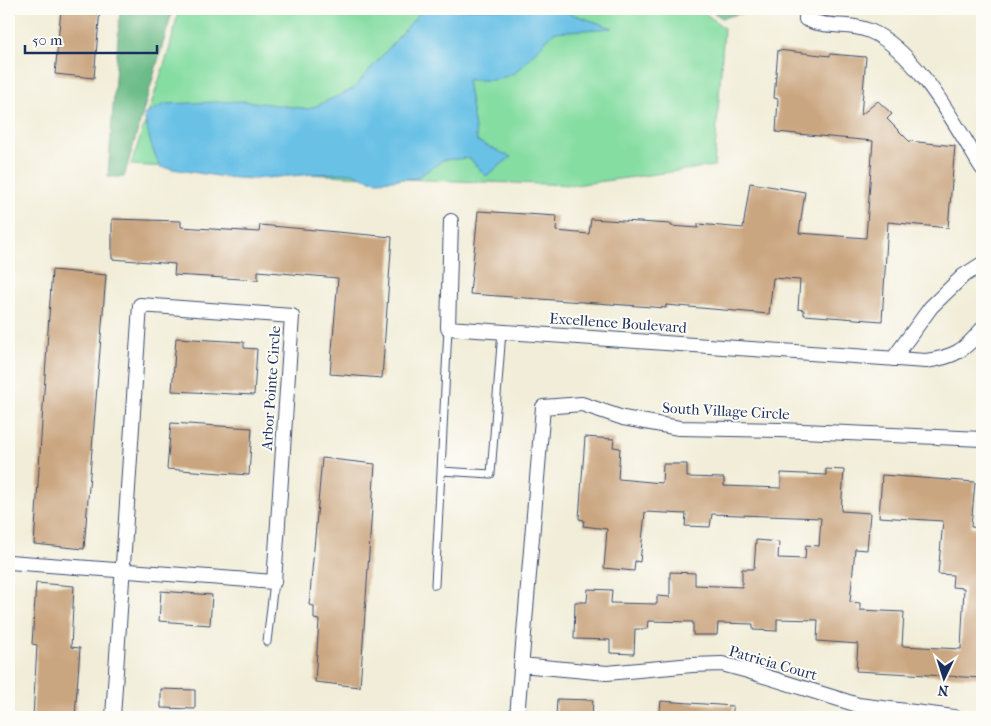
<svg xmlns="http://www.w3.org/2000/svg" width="991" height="726" viewBox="0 0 991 726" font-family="'IM FELL French Canon',serif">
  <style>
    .green { fill: #85dda2; stroke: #508680 }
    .forest { fill: #6cbc88; stroke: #447673 }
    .water { fill: #69c1e6; stroke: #4278a2 }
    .building { fill: #caa680 }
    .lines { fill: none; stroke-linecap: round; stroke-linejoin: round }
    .service-casing { stroke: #3b4c70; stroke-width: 9 }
    .minor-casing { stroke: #3b4c70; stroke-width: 16 }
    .service { stroke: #fff; stroke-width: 7 }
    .minor { stroke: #fff; stroke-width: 14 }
    .labels { text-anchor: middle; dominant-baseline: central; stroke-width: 4; stroke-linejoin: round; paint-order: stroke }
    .street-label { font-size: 15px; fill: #1b2f5e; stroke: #fdfcf7 }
  </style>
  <rect width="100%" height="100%" fill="#fdfcf7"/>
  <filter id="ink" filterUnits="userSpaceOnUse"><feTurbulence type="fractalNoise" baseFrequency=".02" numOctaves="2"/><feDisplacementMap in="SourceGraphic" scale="10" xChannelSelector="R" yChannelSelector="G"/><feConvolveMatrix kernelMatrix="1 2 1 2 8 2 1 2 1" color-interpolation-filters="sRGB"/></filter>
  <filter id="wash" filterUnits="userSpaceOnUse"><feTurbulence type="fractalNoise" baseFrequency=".0096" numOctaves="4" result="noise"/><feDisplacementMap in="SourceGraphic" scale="20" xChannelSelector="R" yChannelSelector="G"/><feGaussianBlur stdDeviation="1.12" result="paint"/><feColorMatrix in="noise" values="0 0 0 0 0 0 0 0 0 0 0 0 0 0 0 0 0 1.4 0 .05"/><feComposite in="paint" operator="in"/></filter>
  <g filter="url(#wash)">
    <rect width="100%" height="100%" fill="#f1edd8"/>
    <!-- green -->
    <path class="green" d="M179,9H700L724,28L714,166L575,185L424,180L131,165L170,47Z"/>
    <!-- forest -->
    <path class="forest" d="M120,9H173L124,177H108Z
      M708,9H760L722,18Z"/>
    <!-- water -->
    <path class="water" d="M423,9H557L613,28L554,32L515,73L496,80H467L477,141L511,157L486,176L469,158L443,160L417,178L378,181L370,180L352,173L315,174L253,179L224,177L160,167L151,145L144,115L165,104L245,101L309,109L353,89Z"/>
    <g id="blocks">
      <!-- building -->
      <path class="building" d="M61,9H100L94,78L55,74Z
        M778,50L830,56V54L866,57L861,115L878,101L892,114L887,119L909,141L955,146L948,228L888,222L882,321L804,315V310L798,309L800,280L773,278L769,314L666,305V308L470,294L478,211L557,216L556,231L589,234L591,219L671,224V226L698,228V224L743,228L750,183L805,192L799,233L866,238L873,141L776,132L778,99L774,98Z
        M112,219L181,221V227L259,232L260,225L392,237L382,378L330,374L338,278L258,271V280L174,275L175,264L112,259Z
        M52,270L106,275L84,549L34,544Z
        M176,338L244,342V348L257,349L254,395L172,391Z
        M171,423L252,428L249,475L167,469Z
        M585,437L614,439L613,447L620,448L618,479L662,483L663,464H687V477L724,478V486L781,488V473L826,475V469L844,470L841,511L870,513L867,550L855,549L850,602L860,603V610L904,612L902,646L961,649L964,588L952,587L953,575L938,574L943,521L879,517L882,475L975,482L971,527L982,528V678L856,671L858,644L817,641L818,620L777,619V631L753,630V624L718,623L717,635H693V622L648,621L647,629H635L634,654L610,653V640L574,639L575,602H587L588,589L612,590L611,603L657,604V596L670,597V572L695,573V585L742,587V569H754L756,540L779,542L778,558L805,559L806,545L819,546L821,518L712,514L710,527L685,526L686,514L645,512L640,562L635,561L634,571L604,568L607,529L583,526L584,520L579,519Z
        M322,458L375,464L360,687L315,682L319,620L314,619V606L309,605Z
        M36,583L74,586L71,647L80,648L75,717H33L37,645L32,644Z
        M161,591L212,595L210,625L159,621Z
        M161,689L195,690V709L161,708Z
        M557,699L593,700L592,717H556Z
        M661,701L733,706V717H659Z"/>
    </g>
  </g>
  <g filter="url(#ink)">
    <use href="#blocks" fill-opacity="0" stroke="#3b4c70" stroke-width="1"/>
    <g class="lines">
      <defs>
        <path id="service" d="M441,471L448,328
          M435,585L441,471L491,474L502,331
          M267,642L274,582"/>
        <path id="minor" d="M807,9L806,19C826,29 850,22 870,31C917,51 956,126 982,168
          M451,221L448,328L926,361C954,357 964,351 982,329
          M893,359L931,307L963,276L982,264
          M9,562L274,582L292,316L140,305L113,717
          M521,665L607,673L692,665L722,664L748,671L858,705L954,717
          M517,717L543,407L582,404L623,418L679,428L780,430L982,439"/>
      </defs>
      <!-- service casing -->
      <use href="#service" class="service-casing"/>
      <!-- minor casing -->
      <use href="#minor" class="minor-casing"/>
      <!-- service -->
      <use href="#service" class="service"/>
      <!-- minor -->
      <use href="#minor" class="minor"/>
    </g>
  </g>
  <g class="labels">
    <!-- street labels -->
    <g class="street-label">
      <text transform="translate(618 323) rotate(4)">Excellence Boulevard</text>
      <text transform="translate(271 388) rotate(-86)">Arbor Pointe Circle</text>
      <text transform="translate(726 411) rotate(3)">South Village Circle</text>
      <text transform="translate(773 663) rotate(16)">Patricia Court</text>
    </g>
  </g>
  <!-- margin -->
  <rect width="991" height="726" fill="none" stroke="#fdfcf7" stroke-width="30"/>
  <!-- north arrow -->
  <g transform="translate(944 678) rotate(184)" stroke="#fdfcf7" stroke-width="4" paint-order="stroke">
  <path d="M0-4L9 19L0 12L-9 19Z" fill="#1b2f5e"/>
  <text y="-8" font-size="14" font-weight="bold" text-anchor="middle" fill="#1b2f5e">N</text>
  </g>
  <!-- scale -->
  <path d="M25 45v8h132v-8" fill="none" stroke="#1b2f5e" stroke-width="2.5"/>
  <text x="32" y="45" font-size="15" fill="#1b2f5e" stroke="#fdfcf7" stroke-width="4" paint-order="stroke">50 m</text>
</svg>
